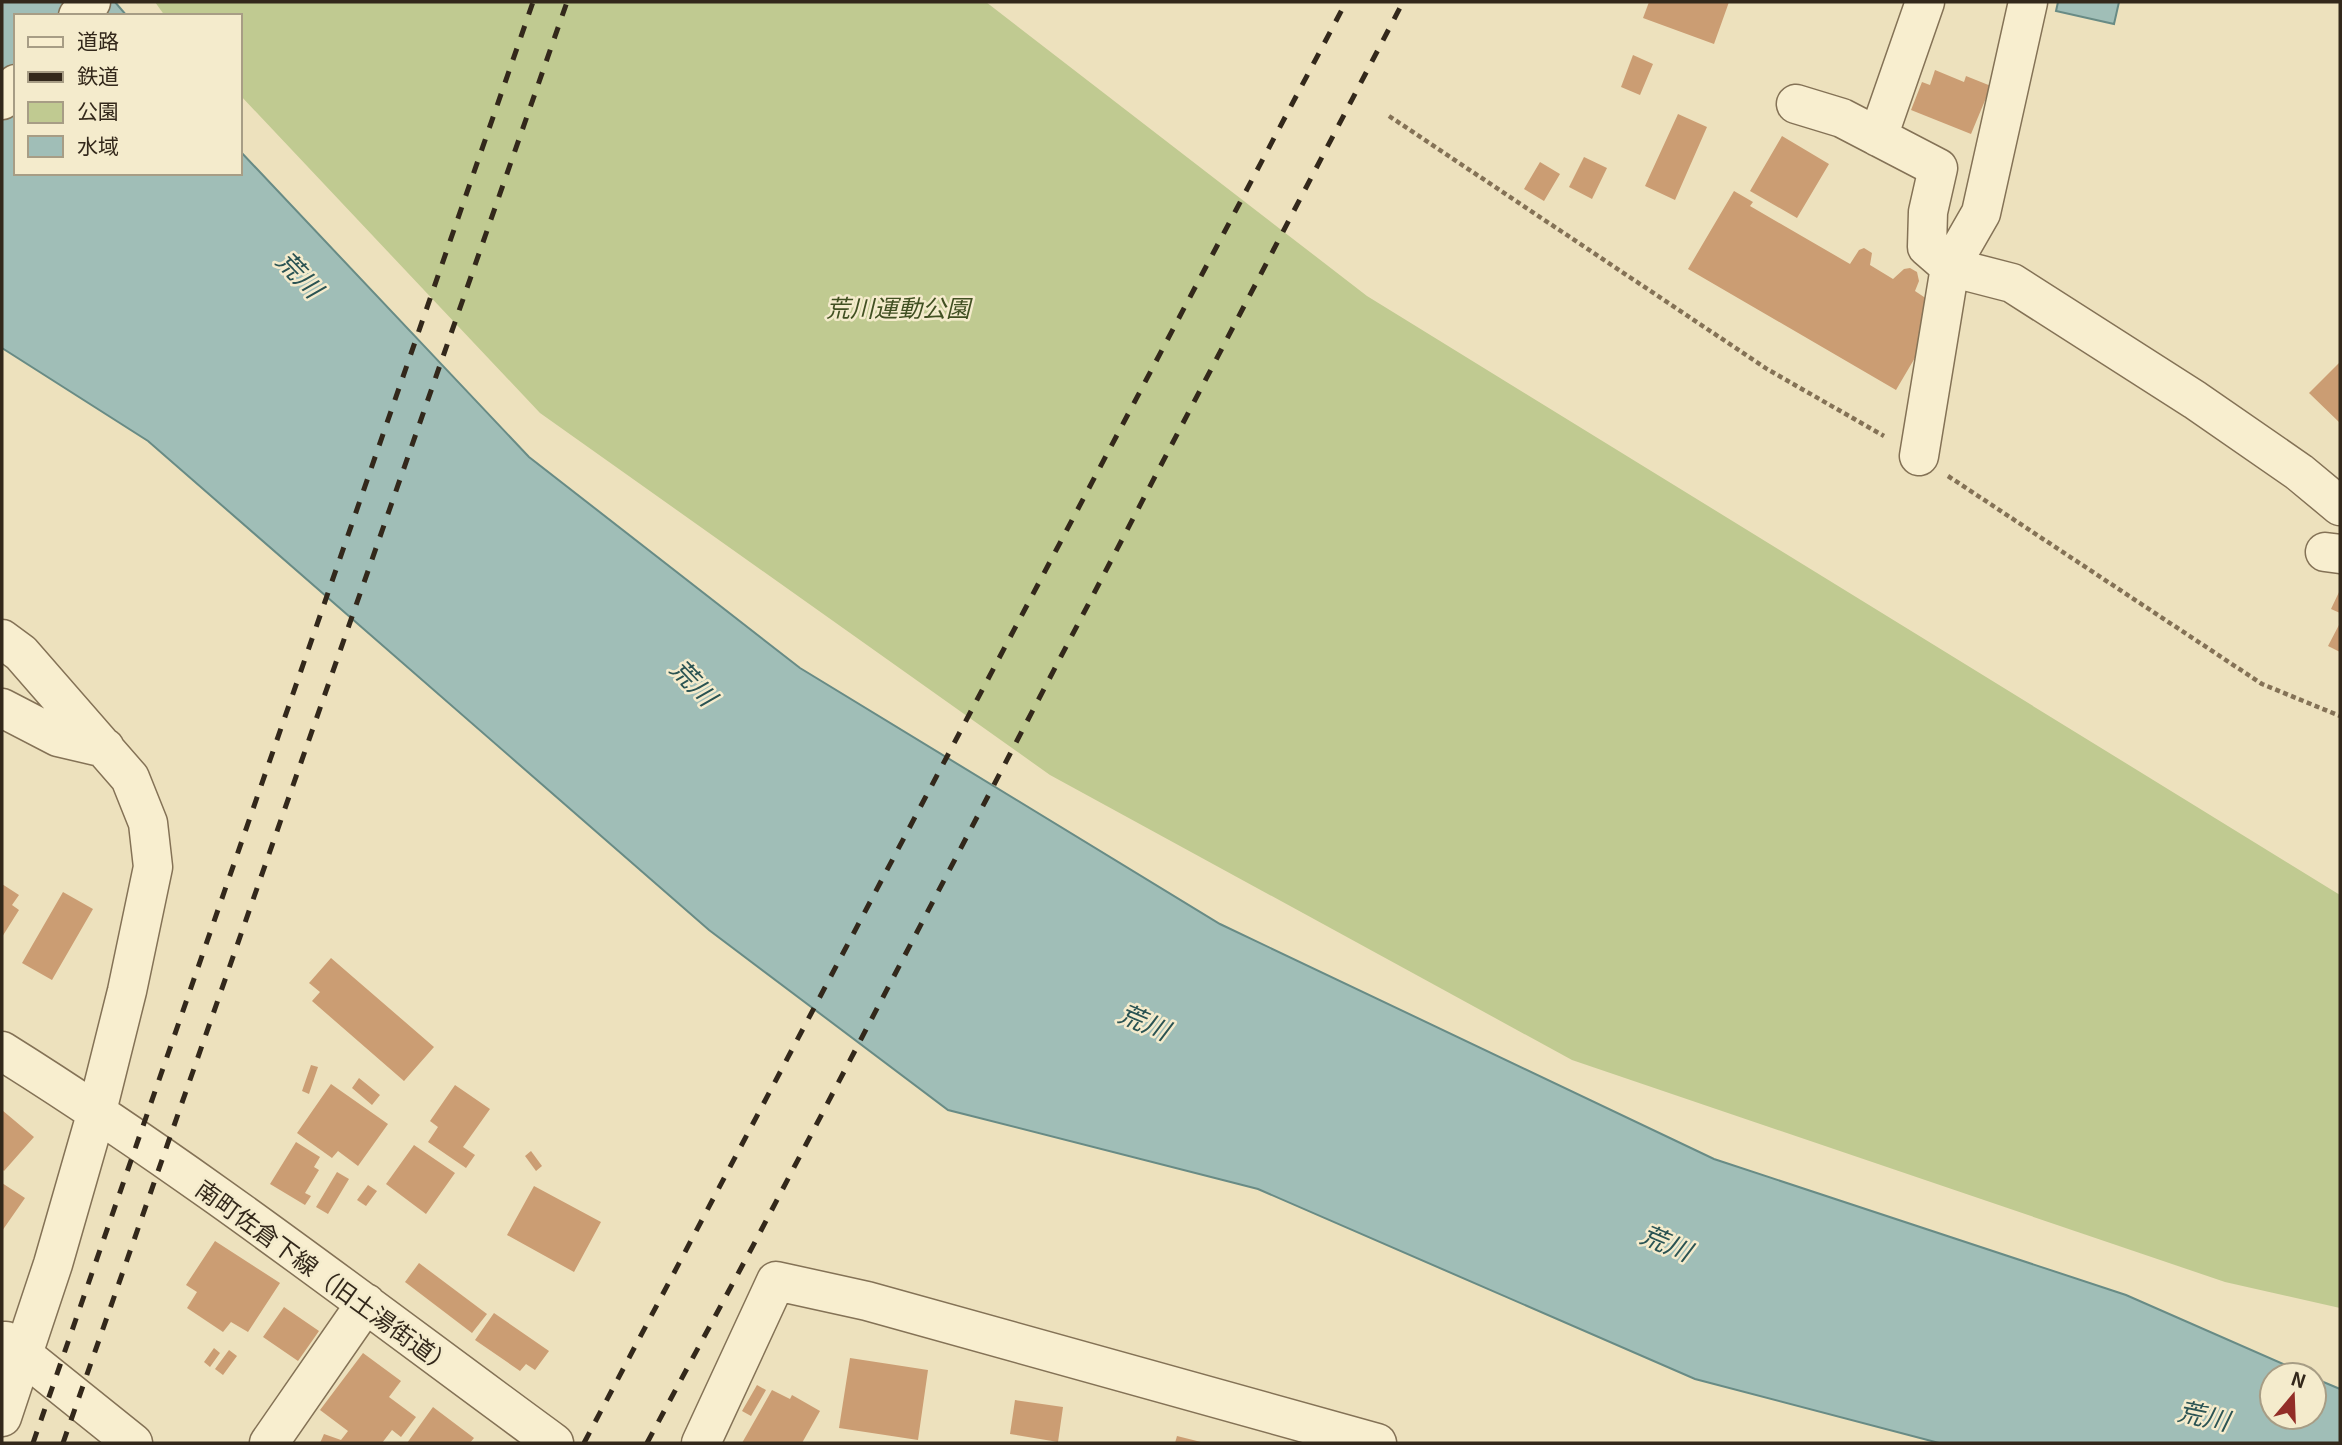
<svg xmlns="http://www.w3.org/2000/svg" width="2342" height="1445" viewBox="0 0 2342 1445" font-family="Georgia,'Noto Sans JP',serif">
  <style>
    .green { fill: #c0ca91 }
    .water { fill: #a0beb7; stroke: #688b85; stroke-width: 2 }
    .building { fill: #cb9d73 }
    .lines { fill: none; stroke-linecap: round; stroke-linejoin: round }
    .minor-casing { stroke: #847256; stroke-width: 41 }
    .path { stroke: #847256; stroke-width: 4.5; stroke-dasharray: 5 3.5; stroke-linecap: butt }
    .minor { stroke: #f8eecf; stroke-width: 38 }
    .rail { stroke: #33281b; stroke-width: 5; stroke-dasharray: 12 12; stroke-linecap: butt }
    .labels { text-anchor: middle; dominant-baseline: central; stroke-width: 5; stroke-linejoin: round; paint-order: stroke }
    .park-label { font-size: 24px; font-style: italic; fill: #415022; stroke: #f4ebcc }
    .street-label { font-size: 24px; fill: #33281b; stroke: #f4ebcc }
    .water-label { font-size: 26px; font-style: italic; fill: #2a5353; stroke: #f4ebcc }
  </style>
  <rect width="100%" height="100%" fill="#ede1bd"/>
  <!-- green -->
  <path class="green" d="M155,2H986L1367,296L2340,895V1308L2225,1282L1572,1060L1050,775L540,413L240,95V16H165Z"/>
  <!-- water -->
  <path class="water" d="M2,2H115L127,16H16V173H240V151L529,457L800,668L1220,924L1714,1159L2126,1295L2308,1375H2272V1417H2314V1378L2340,1389V1443H1939L1695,1379L1258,1189L948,1110L709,930L148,441L2,348Z
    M2058,2H2119L2114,24L2056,11Z"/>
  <!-- building -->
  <path class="building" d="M1649,2H1729L1714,44L1643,18Z
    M1633,55L1653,64L1640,95L1621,87Z
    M1935,70L1964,82L1966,76L1991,86L1971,134L1911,110L1922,82L1930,85Z
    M1678,114L1707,127L1675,200L1645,186Z
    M1782,136L1829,164L1797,218L1750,191Z
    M1584,157L1607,168L1592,199L1569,187Z
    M1540,162L1560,174L1544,201L1524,189Z
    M1734,191L1753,202L1750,206L1850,264L1859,250L1864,248L1872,253L1870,265L1893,279L1904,269L1910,268L1917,272L1919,281L1915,291L1933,303L1936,322L1896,390L1688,269Z
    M2340,362V423L2309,393Z
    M2340,590V613L2331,609Z
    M2340,623V652L2328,646Z
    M2,884L19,895L12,905L19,910L2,937Z
    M63,892L93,909L52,980L22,963Z
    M331,958L434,1047L404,1081L312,1001L320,992L309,983Z
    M311,1065L318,1067L309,1094L302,1091Z
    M359,1078L380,1095L372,1105L352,1088Z
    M331,1084L388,1124L358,1166L338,1151L332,1158L297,1133Z
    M455,1085L490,1109L463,1147L475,1155L466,1168L428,1142L438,1127L430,1121Z
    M2,1110L34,1137L4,1171L2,1169Z
    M296,1142L320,1157L314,1167L319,1170L305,1193L311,1196L305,1205L270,1184Z
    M414,1145L455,1173L426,1214L386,1184Z
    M531,1151L542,1166L536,1171L525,1156Z
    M337,1172L349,1179L328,1214L316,1207Z
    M2,1183L25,1198L2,1231Z
    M368,1185L377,1191L366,1206L357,1200Z
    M534,1186L601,1222L574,1272L507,1235Z
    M215,1241L280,1283L248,1332L231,1322L223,1332L187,1308L197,1292L186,1285Z
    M419,1263L487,1314L472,1333L405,1282Z
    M284,1307L319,1331L298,1361L263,1337Z
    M494,1313L549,1351L535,1370L526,1364L520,1371L475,1340Z
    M214,1348L220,1353L210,1367L204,1362Z
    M229,1350L237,1356L223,1375L215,1369Z
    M363,1353L401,1381L389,1397L416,1417L401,1437L392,1430L382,1443H320L324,1434L341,1440L348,1431L320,1410Z
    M850,1358L928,1370L918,1440L839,1428Z
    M757,1385L766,1390L751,1416L742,1411Z
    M772,1390L790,1399L792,1395L820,1411L802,1443H742Z
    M1015,1400L1063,1407L1058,1442L1010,1434Z
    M433,1407L474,1438L470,1443H407Z
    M1177,1436L1201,1442V1443H1175Z"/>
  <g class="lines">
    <defs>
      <path id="minor" d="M2028,2L1981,213L1950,267L2012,283L2195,400L2299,472L2340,506
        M78,16L91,2
        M2,100L16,84
        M1796,104L1842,118L1938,168L1928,212L1927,247L1950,267L1919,456
        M1878,137L1925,2
        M2325,552L2340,554
        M2,639L21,653L130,778L148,823L153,867L127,991L97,1111L53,1264L2,1417
        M2,708L58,737L105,748
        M2,1051C194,1171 372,1310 554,1443
        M6,1341L133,1443
        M269,1443L366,1303
        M701,1443L776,1281L867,1301L1377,1443"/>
    </defs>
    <!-- minor casing -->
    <use href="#minor" class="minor-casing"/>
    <!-- path -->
    <path class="path" d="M1389,116L1767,369L1884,436
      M1948,476L2262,684L2340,716"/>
    <!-- minor -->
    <use href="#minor" class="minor"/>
    <!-- rail -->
    <path class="rail" d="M33,1443L533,2
      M63,1443L567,2
      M584,1443L1346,2
      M647,1443L755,1242L1403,2"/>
  </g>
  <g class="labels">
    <!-- park labels -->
    <g class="park-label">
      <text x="898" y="306">荒川運動公園</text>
    </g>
    <!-- street labels -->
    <g class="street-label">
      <text transform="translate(326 1276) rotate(36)">南町佐倉下線（旧土湯街道）</text>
    </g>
    <!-- water labels -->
    <g class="water-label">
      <text transform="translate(301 273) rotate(46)">荒川</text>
      <text transform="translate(695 681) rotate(46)">荒川</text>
      <text transform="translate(1145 1020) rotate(23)">荒川</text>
      <text transform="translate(1667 1241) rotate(23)">荒川</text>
      <text transform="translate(2204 1414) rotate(12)">荒川</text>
    </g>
  </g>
  <!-- border -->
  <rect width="2342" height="1445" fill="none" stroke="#33281b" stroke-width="7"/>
  <!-- legend -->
  <rect x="14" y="14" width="228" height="161" fill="#f4ebcc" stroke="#a79d85" stroke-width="2"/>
  <rect x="28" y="37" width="35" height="10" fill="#f8eecf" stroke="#a79d85" stroke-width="2"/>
  <text x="77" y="49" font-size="21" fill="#33281b">道路</text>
  <rect x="28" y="72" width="35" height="10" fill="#33281b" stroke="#a79d85" stroke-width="2"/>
  <text x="77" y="84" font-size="21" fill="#33281b">鉄道</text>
  <rect x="28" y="102" width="35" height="21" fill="#c0ca91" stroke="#a79d85" stroke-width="2"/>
  <text x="77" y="119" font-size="21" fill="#33281b">公園</text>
  <rect x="28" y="136" width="35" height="21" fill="#a0beb7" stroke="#a79d85" stroke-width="2"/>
  <text x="77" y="154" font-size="21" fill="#33281b">水域</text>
  <!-- north arrow -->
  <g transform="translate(2293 1396) rotate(19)"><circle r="33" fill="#f4ebcc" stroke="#a79d85" stroke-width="2"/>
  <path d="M0-5L12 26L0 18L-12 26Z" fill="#922d27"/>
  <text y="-10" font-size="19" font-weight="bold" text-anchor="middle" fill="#33281b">N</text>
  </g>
</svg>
